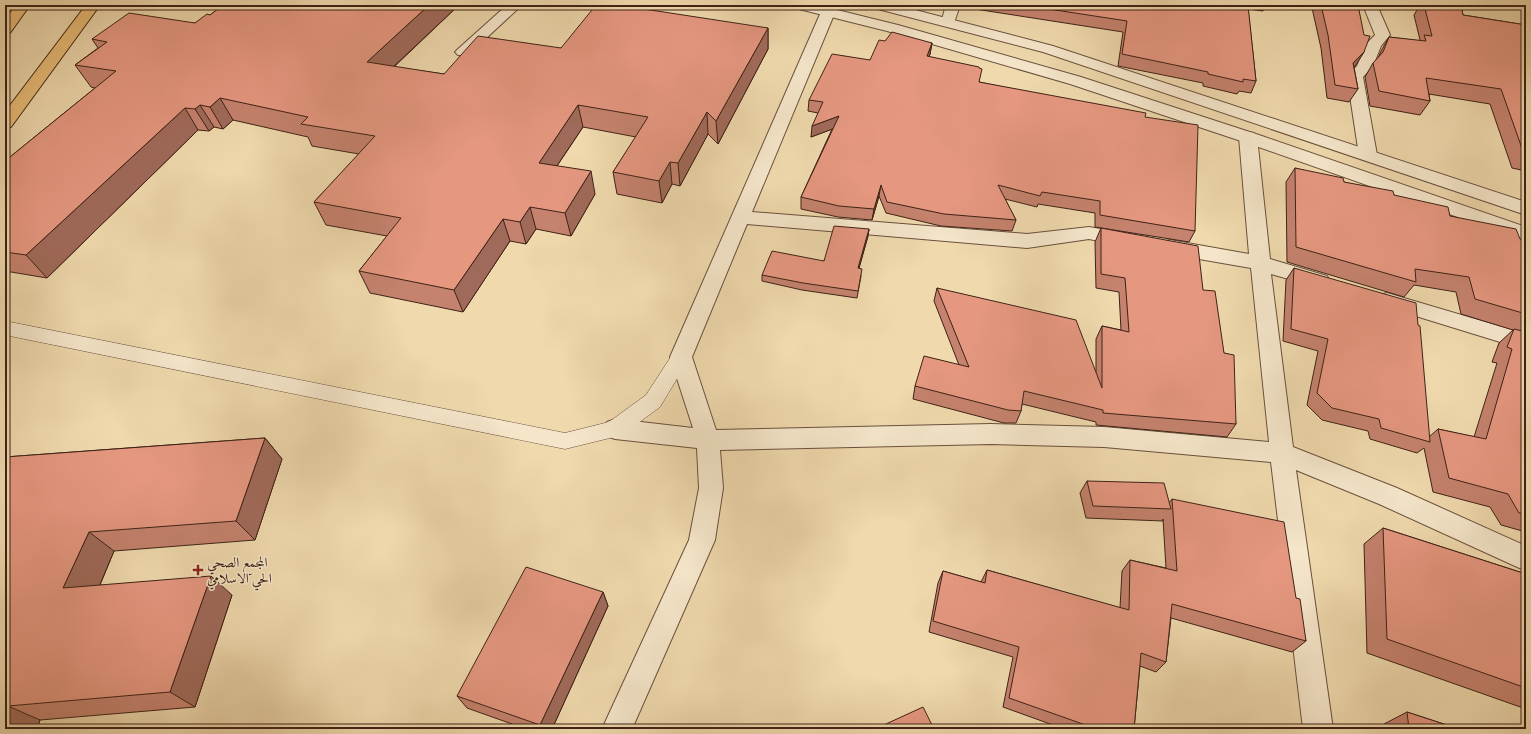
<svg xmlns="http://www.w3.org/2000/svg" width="1531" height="734" viewBox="0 0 1531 734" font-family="'IM FELL Double Pica',Amiri,serif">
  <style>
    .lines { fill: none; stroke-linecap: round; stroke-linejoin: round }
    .service-casing { stroke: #6a503c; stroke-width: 1 }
    .minor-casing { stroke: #6a503c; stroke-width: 2 }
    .tertiary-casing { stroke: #6a503c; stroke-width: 2 }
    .trunk-casing { stroke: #3e2216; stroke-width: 2 }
    .service { fill: #f5e6ca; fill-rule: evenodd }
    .minor { fill: #f5e6ca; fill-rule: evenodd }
    .tertiary { fill: #f5e6ca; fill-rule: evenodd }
    .trunk { fill: #e8bc76; fill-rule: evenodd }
    .wall { fill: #c5826e; stroke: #3e2216 }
    .shaded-wall { fill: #a06a5a; stroke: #3e2216 }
    .building { fill: #e59780; stroke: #3e2216 }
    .poi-dot { fill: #8f2418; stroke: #f5e6ca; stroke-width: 1.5 }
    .labels { text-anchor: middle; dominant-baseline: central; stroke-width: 3; stroke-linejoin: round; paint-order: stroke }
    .poi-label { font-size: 14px; fill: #3e2216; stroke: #f5e6ca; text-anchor: start }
  </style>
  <rect width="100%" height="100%" fill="#efd9ad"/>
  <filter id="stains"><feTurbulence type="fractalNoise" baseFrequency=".005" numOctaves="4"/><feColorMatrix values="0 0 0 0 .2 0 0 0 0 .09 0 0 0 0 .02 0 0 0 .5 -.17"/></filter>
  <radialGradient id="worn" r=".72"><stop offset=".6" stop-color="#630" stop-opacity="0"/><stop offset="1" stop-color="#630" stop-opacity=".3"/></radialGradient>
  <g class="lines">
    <defs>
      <path id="service" d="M5,321L565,433L609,422L646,395L674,352L681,350L688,352L690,357L660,407L622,435L565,449L5,335Z"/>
      <path id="minor" d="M507,5H522L468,55H458L455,52L458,49Z
        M824,5H838L752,212L1027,234L1089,227L1135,235L1138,240L1135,245L1128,247L1089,239L1027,248L747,224L692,357L716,430L991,424L1104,427L1269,442L1251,268L1170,254L1163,252L1160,247L1163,242L1170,240L1249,254L1239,137L1242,133L1248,132L1254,133L1257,137L1270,259L1327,276L1330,281L1327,286L1320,288L1271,274L1293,447L1397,488L1526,546V571L1379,504L1296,470L1333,729H1303L1271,462L1104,447L991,444L720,450L723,488L715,540L632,729H602L689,540L699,488L697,448L615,439L607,436L603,429L607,422L615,419L693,428L670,357Z
        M946,5H960L953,26H943L941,23Z
        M1363,5H1377L1390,35L1381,46L1373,66L1363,77L1377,155L1374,159L1368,160L1362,159L1359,155L1347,76L1357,66L1366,44L1375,35Z
        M1387,293L1526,334V350L1380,305L1377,300L1380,295Z"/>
      <path id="tertiary" d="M793,5H817L898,25L1081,77L1262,136L1526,227V241L1250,144L1070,84L887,31L795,8Z
        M872,5H896L1053,46L1526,202V215L1043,52L874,8Z"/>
      <path id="trunk" d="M16,5H30L10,33L5,34V20Z
        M86,5H100L11,127L5,128V112Z"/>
    </defs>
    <!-- service casing -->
    <use href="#service" class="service-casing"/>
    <!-- minor casing -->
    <use href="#minor" class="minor-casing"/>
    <!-- tertiary casing -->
    <use href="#tertiary" class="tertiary-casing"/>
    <!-- trunk casing -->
    <use href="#trunk" class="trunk-casing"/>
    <!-- service -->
    <use href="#service" class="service"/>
    <!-- minor -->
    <use href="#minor" class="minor"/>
    <!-- tertiary -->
    <use href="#tertiary" class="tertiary"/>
    <!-- trunk -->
    <use href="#trunk" class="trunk"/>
  </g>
  <!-- wall -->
  <path class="wall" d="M223,5H459L394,67L444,74L561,48L768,28V49L718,144L708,134L680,186L672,184L662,203L617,194L613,172L636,137L583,127L557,166L595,194L571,236L536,229L526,244L510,241L463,312L370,293L359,271L387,236L326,225L314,202L359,154L312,146L308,137L233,120L223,129L214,127L209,131L198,130L47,278L5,271V161L95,88L91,87L75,65L98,48L92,39L195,23L210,15Z
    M976,5H1266L1263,11L1248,9L1256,81L1251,93L1239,91L1237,94L1203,86V83L1118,66L1123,32L975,9Z
    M1314,5H1358L1364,52L1354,67L1358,89L1349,102L1327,98L1321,48L1312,8Z
    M1420,5H1461L1463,15L1526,25V171L1512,168L1490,104L1429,94L1430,101L1420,115L1370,106L1365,77L1373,63L1378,58L1381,51L1389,37L1420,41V40L1414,15Z
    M885,41L932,43L930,54L929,57L979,68V82L1145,117L1195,231L1189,242L1095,227V213L1038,204L1037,207L1005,199L1016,220L1012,231L941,226L886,213L879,196L872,220L838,217L801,209V197L832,129L811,137L818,113L808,111L809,100L870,60Z
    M1295,168L1344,182L1394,195L1450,216L1520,239L1526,241V532L1501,525L1490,507L1433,492L1424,448L1417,453L1370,439L1368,431L1322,420L1307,405L1318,351L1283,341L1286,280L1294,268L1418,325L1429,437L1438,429L1474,437L1497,363L1492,362L1499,343L1513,330L1461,314L1456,292L1414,285L1404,297L1287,262L1286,182Z
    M1101,228L1203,290L1224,353L1236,424L1227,437L1096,425V422L1022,404L1021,411L1016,423H1004L913,399L915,386L959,365L934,301L937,288L1096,372V339L1102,326L1121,330L1119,292L1096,288L1095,242Z
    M869,229L868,236L859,268L861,276L857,298L802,290L762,281V275L824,261Z
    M265,438L282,459L255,540L114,551L100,585L232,595L195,707L40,720L37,729H5V457Z
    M1087,481L1169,503L1172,499L1296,598L1306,641L1292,652L1171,618L1166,662L1156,672L1140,666L1134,729H1064L1003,707L1013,657L929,632L938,583L943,571L981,582L987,570L1120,608L1122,571L1130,560L1166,568L1163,519V521L1086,518L1080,493Z
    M1383,528L1526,574V709L1367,653L1364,544Z
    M603,592L608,606L552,729H526L467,708L457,696Z
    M1407,712L1459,729H1385L1384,724Z"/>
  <!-- shaded-wall -->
  <path class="shaded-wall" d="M429,5H459L375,84L367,62Z
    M768,28V49L718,144L716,121Z
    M932,43L930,54L925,68L927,56Z
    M1364,52L1356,65L1346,76L1353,63Z
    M220,98L233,120L223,129L210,107Z
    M200,105L214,127L209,131L195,109Z
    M578,105L583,127L544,185L539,163Z
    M185,108L198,130L47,278L26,255Z
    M707,112L708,134L680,186L678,163Z
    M839,116L838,127L811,137L812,126Z
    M670,162L672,184L662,203L659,181Z
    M591,171L595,194L571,236L565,213Z
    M881,185L879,196L872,220L874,209Z
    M530,207L536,229L526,244L520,222Z
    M503,219L510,241L463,312L454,290Z
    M869,229L868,236L857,275L858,268Z
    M265,438L282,459L255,540L236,521Z
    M89,532L114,551L91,606L63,588Z
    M211,576L232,595L195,707L170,692Z
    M603,592L608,606L552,729H543L540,725Z
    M8,706L40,720L37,729H5V713Z"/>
  <!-- building -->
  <path class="building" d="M223,5H429L367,62L444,74L478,36L561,48L596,5H618L768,28L716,121L707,112L678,163L670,162L659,181L613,172L648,117L578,105L539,163L591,171L565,213L530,207L520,222L503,219L454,290L359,271L401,218L314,202L375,136L301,124L308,117L220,98L210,107L200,105L195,109L185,108L26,255L5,252V161L116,71L75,65L107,42L92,39L129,13L195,23L207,14L210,15Z
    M1023,5H1248L1256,81L1243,79V82L1208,74V72L1122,54L1127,21Z
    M1321,5H1358L1364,35L1370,36L1364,52L1353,63L1358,89L1335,85L1328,35Z
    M1424,5H1461L1463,15L1526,25V154H1524L1501,89L1426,78L1430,101L1379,91L1373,63L1383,52L1389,37L1426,41L1424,35L1432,36Z
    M892,32L932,43L927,56L979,67V68L982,69L979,82L1146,113L1145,117L1198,125L1195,231L1100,215V201L1042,192L1040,196L998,185L1016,220L944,214L887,202L881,185L874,209L839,206L801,197L839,116L812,126L823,102L809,100L832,54L870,60L879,40L885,41Z
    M1295,168L1343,178L1344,182L1393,191L1394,195L1448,207L1450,216L1516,229L1520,239L1526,241V314L1475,299L1469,277L1415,269L1416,282L1296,247Z
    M834,226L869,229L858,268L862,269L858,291L803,283L762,275L772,251L824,261Z
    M1101,228L1198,246L1203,290L1215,291L1224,353L1234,355L1236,424L1103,413V410L1024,391L1021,411L1008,410L915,386L924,356L969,367L937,288L1076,320L1102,388V326L1129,332L1125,278L1101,274Z
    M1294,268L1416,303L1418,325L1420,326L1430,442L1381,428L1379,419L1332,408L1317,393L1328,339L1291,329Z
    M1514,329L1526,332V514L1519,513L1508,494L1449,478L1438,429L1486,439L1512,349L1507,347Z
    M265,438L236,521L89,532L63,588L211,576L170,692L8,706L5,713V457Z
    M1087,481L1164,483L1171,509L1093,506Z
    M1172,499L1284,522L1296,598L1300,599L1306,641L1172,604L1166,662L1141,653L1134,729H1097L1009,698L1019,647L933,621L943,571L985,583L987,570L1129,610L1130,560L1177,571Z
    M1383,528L1526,574V688L1387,639Z
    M526,567L603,592L540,725L457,696Z
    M923,707L934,729H875Z
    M1407,712L1459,729H1409Z
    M847,726L850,729H845Z"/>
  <!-- markers -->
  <path class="poi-dot" d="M196 564h4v4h4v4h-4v4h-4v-4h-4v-4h4z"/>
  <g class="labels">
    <!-- poi labels -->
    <g class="poi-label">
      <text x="207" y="562">المجمع الصحي<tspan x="207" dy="16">الحي الاسلامي</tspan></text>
    </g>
  </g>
  <!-- margin -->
  <rect width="1531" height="734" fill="none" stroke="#efd9ad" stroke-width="20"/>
  <rect x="6" y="6" width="1519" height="722" fill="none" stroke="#3e2216" stroke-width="2"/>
  <rect x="10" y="10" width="1511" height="714" fill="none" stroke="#3e2216"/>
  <rect width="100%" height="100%" filter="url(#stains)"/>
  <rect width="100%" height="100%" fill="url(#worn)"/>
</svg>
